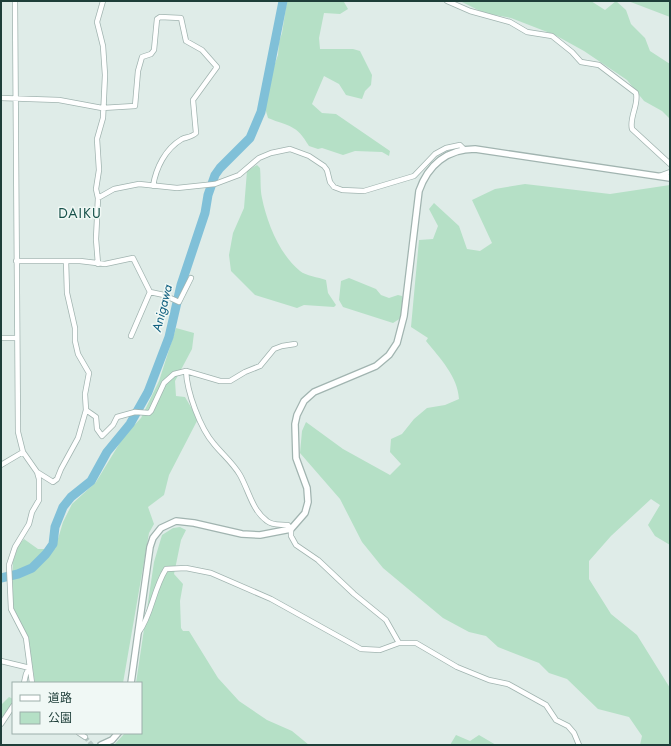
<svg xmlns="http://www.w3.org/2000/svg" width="671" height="746" viewBox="0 0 671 746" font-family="Jost,'Noto Sans JP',sans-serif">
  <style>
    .green { fill: #b5e0c6 }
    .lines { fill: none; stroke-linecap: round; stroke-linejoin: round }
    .river { stroke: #80c0d8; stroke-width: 9 }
    .minor-tunnel { stroke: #b8c9c5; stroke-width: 4.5; stroke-dasharray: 4.5 2; stroke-linecap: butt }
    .minor-casing { stroke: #a1b4b0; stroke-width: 6 }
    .tertiary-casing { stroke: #a1b4b0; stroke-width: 8 }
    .minor { stroke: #fff; stroke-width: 4.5 }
    .tertiary { stroke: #fff; stroke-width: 5.5 }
    .labels { text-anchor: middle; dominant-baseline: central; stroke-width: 3; stroke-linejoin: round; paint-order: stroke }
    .water-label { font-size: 13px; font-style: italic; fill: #126180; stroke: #f0f8f5 }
    .quarter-label { font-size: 14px; letter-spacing: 1px; fill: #18524b; stroke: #f0f8f5 }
  </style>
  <rect width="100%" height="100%" fill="#dfece8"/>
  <!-- green -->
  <path class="green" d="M287,1L344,2L348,9L340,14L324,13L319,38L320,49H353L360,51L372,75L371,85L365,91L362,99L346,95L339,84L324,76L312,104L322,113L336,114L390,151L389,156L382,152L355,151L343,155L322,148L318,149L309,146C296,124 290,127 268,118L265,108L270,77L278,55L279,42L282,33Z
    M460,1H591L605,10L616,1L626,10L631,24L645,38L650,51L670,64V119L662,111L644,101L627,80L584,51L555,35L511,18L484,13Z
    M628,1H670V17Z
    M257,165L260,168C261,178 260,189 262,198C267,223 280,255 300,271C306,276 318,277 326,280L328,293L336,305L334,307L304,305L297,308L255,295L231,271L229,255L233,233L244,208L247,171Z
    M525,184L610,194L670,185V545L655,536L648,525L660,505L651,499L611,536L589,561V579L611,614L637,635L670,688V745H640L642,736L629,717L598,709L567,679L549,673L539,663L498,647L486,636L469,632L443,618L383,568L362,542L340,499L300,453L302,431L306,422L343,449L390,475L401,464L390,452L391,439L402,434L414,419L427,408L445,405L459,399C458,377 440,358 426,341L428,338L411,327L419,240L433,239L438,226L429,209L434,203L459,226L467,249L480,251L492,243L472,200L495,189Z
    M349,278L376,289L381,295L389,298L398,295L402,296L405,304L401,318L393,323L343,307L339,300L341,281Z
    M176,328L194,333L192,349L175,381L176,396L185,397L198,419L169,475L164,495L148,507L154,524L149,533L123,683H35L29,642L12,605L13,562L18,546L24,539L38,549H55L63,522L72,504L96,482L124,436L141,418L159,381Z
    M180,527L186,530L181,540L174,574L183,584L180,601L181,628L183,631H189L218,678L239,701L267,720L292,731L309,745H114L125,733H141V683H136L154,562L162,535L173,528Z
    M9,697L13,699V702L1,719V705Z
    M456,735L470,741L479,735L496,745H450Z"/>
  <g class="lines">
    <!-- river -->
    <path class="river" d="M1,578L18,574L32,568L46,554L53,544L55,527L63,507L71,497L91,481L107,452L130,424L148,392L169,337L181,285L205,213L208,195L215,175L220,168L250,138L261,112L283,1"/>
    <!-- minor-tunnel -->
    <path class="minor-tunnel" d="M85,737L92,745"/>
    <defs>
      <path id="minor" d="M15,1L18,432L23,452L37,472L39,479V500L32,512L29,524L15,547L9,565L11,609L26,638L32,683
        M447,1L470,11L510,22L527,32L552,36L572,52L581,62L599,65L636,93C639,105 629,117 632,129L670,164
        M1,98L59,100L102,108L135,106L138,71L142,57L151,54L154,50L157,19L160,17L181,18L186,41L202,50L217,67L193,100L196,133C192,137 187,137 182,139C165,149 156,168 153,186
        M659,176L670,172
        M98,198L114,189L139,184L177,188L215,184L239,175L259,158L271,153L290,149L309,156L324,166L327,170L330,182L334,187L342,190L364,191L414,176L435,154L446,148L460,145L464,149
        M16,261H80L105,264L133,258L150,292
        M98,264L96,239L98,198L96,189L99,170L97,139L103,118L105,75L103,46L97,22L103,1
        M150,292L164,295L179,302L191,278
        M131,336L150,292
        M1,338H16
        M186,371C187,392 200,428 214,444C223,455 233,463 240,475C249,491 252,510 267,521C273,526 280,524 288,525L291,529V536L296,545L318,560L354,594L386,620L399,643H416L457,667L489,680L508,684L546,705L556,720L568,726L574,733L579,745
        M86,410L96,417L97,429L102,436L113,425L117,417L135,412L149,413L151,411L164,383L174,374L186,371L220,381H230L245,372L260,366L274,349L282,346L295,344
        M1,465L23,452
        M37,472L53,482L57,479L61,469L78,438L86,410L85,394L89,373L78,354L75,341V328L67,293L66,261
        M139,632C152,614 153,590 166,569L186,568L211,573L271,599L361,649L380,650L399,643
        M1,661L30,668
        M24,683L26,674L29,668
        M1,724L13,706
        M79,733L85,737"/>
      <path id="tertiary" d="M131,683L150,547L153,538L161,528L176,521L194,523L242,534L260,535L291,529L305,513L308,502L307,488L296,458L295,424L297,415L304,401L314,392L376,366L389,355L397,343L404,316L419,191C428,165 447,149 475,149L670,178
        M101,745L112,740L118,733"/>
    </defs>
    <!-- minor casing -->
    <use href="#minor" class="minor-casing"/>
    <!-- tertiary casing -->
    <use href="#tertiary" class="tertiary-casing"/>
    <!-- minor -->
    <use href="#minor" class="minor"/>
    <!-- tertiary -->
    <use href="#tertiary" class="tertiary"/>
  </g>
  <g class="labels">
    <!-- water labels -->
    <g class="water-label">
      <text transform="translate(162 308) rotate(-76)">Anigawa</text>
    </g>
    <!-- quarter labels -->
    <g class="quarter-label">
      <text x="80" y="213">DAIKU</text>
    </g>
  </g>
  <!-- border -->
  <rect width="671" height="746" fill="none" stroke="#1e3e39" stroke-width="4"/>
  <!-- legend -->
  <rect x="12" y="682" width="130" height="52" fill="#f0f8f5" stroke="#9caeaa"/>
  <rect x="20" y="695" width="20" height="6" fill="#ffffff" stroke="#9caeaa"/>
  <text x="48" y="702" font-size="12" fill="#1e3e39">道路</text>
  <rect x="20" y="712" width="20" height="12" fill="#b5e0c6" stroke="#9caeaa"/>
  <text x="48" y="722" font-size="12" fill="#1e3e39">公園</text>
</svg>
